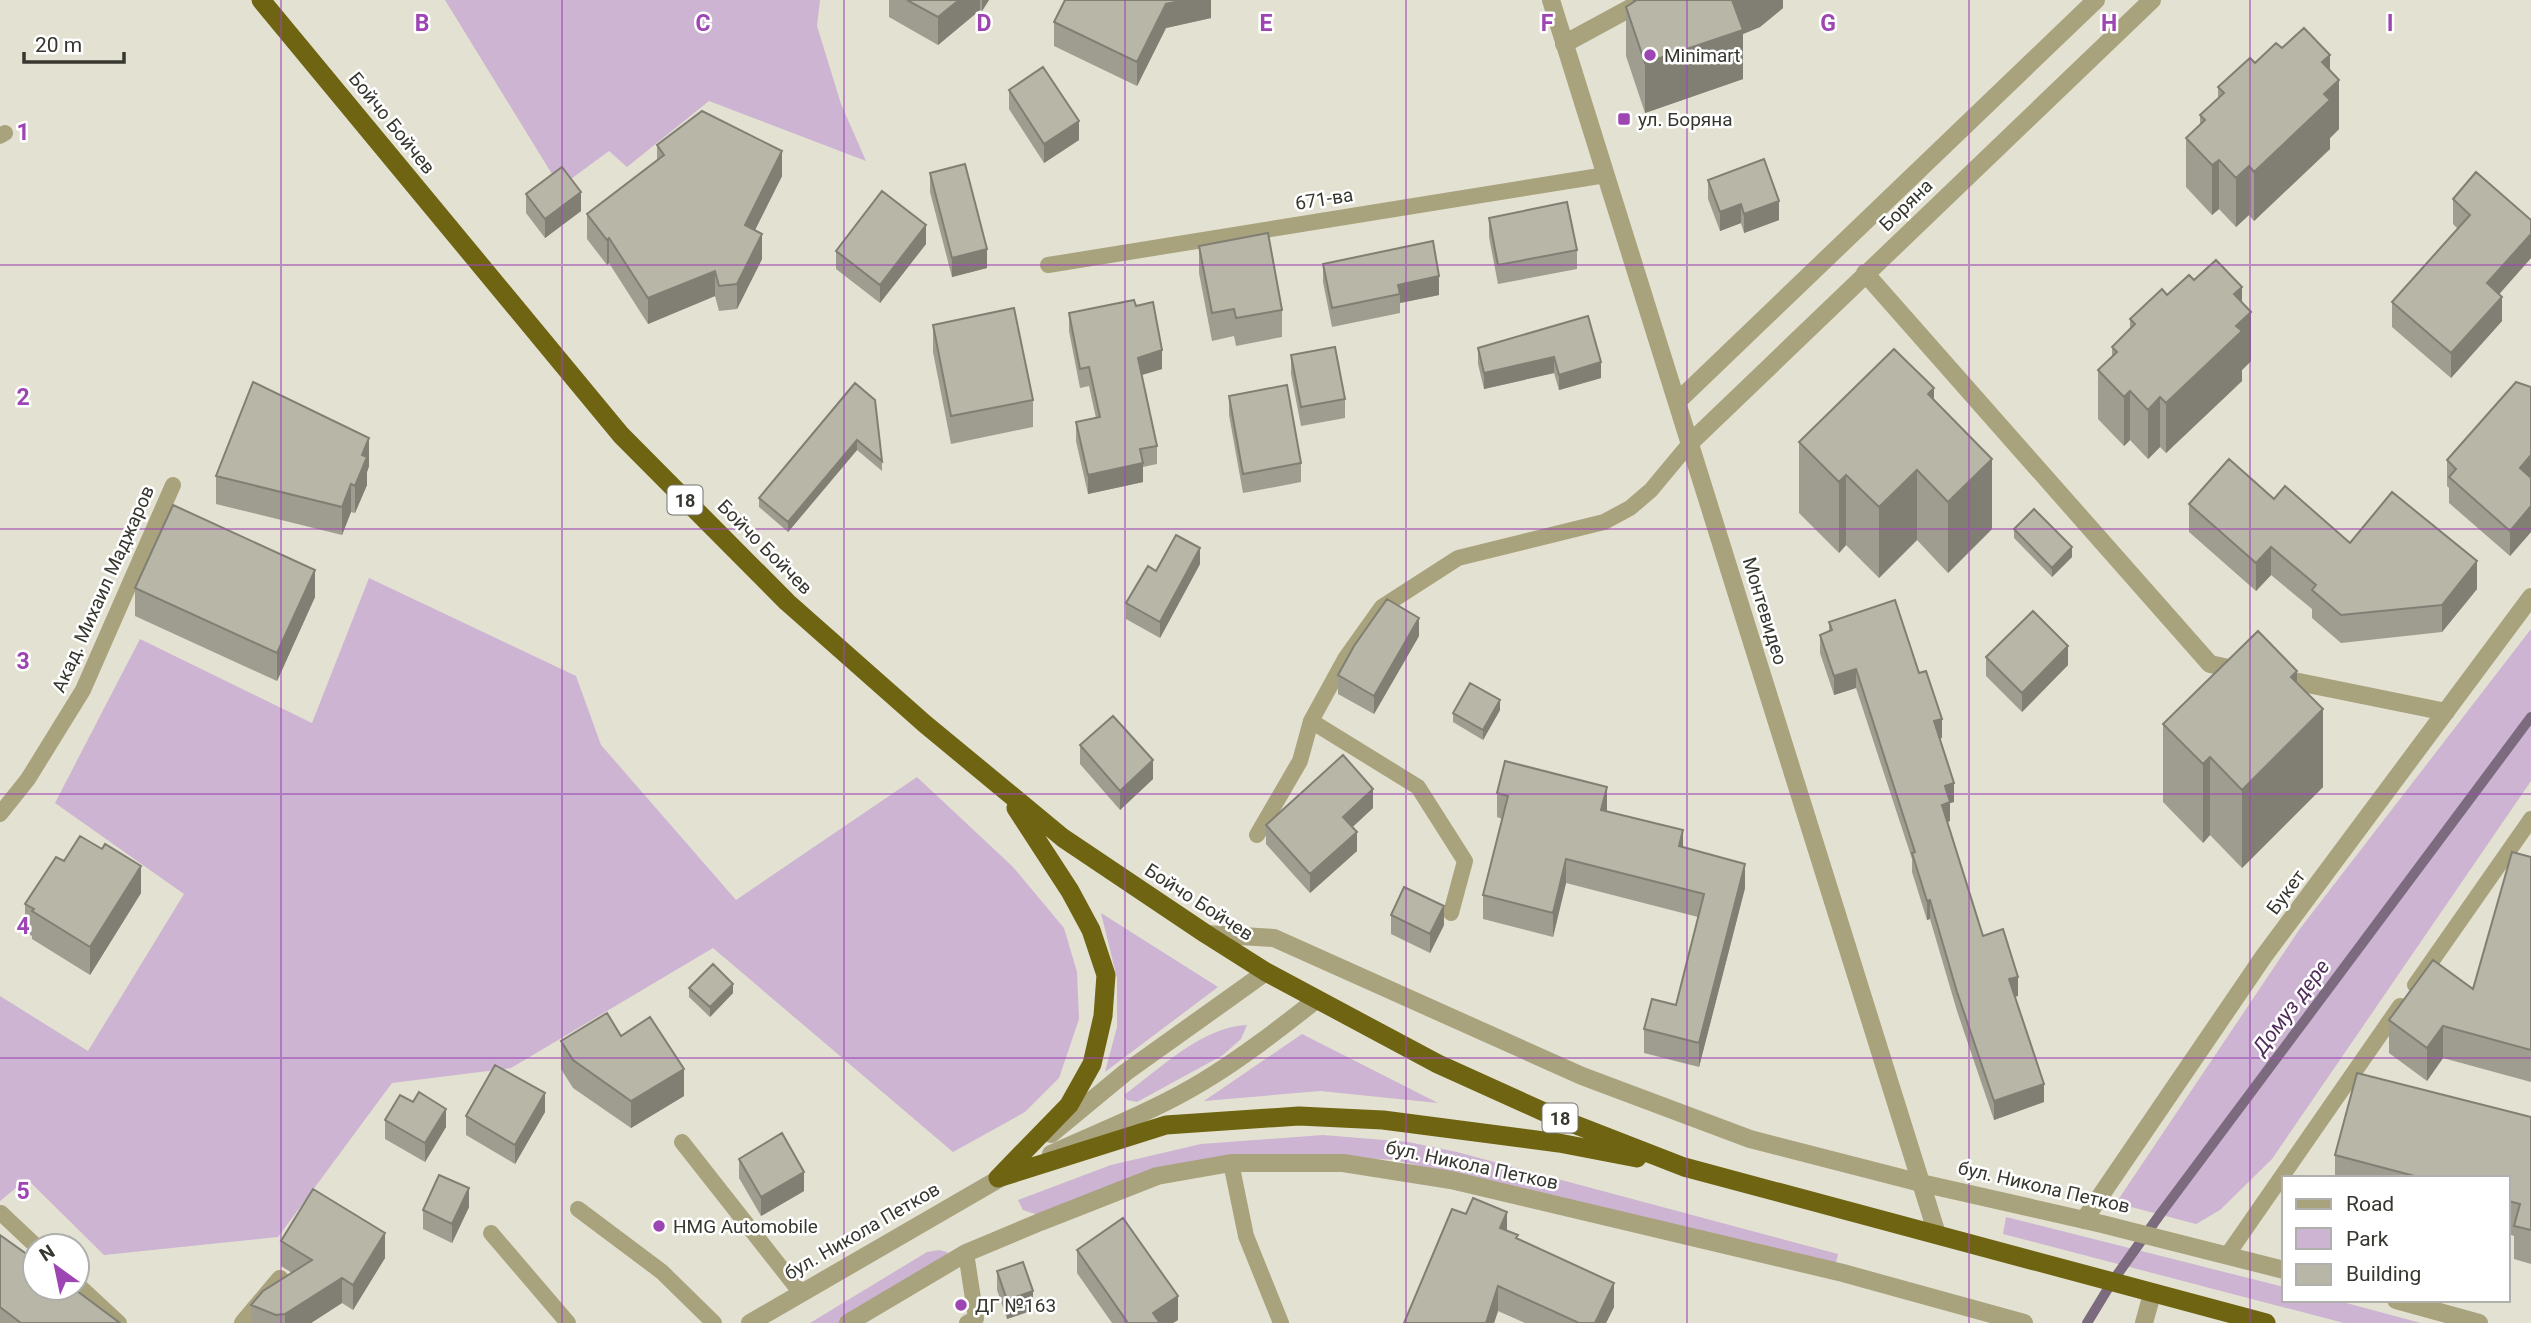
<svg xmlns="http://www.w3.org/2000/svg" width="2531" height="1323" viewBox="0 0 2531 1323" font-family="Roboto,sans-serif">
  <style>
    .green { fill: #ccb4d2 }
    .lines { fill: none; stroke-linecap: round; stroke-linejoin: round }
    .stream { stroke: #7c6a7f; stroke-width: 10 }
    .service { stroke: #a8a27d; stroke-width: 16 }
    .minor { stroke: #a8a27d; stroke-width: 18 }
    .tertiary { stroke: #a8a27d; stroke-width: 18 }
    .trunk { stroke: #6f6412; stroke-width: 19 }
    .wall { fill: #9e9d8f }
    .shaded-wall { fill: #817f74 }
    .building { fill: #b8b6a6; stroke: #817f74; stroke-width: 2 }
    .grid { fill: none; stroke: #9c45b3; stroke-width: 2; stroke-opacity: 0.55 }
    .poi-dot { fill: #9c45b3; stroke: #fff; stroke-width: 2.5 }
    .labels { text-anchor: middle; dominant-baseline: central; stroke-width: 5; stroke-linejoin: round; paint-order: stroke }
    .shield { fill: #fff; stroke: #73736e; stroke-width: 2 }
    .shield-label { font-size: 18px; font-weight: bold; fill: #373730 }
    .poi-label { font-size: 19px; fill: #373730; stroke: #fff; text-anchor: start }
    .street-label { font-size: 19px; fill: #373730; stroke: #fff }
    .water-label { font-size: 21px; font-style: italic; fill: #512d5b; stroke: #fff }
    .grid-label { font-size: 23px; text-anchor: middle; font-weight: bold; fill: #9c45b3; stroke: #fff; stroke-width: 5; stroke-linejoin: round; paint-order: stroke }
  </style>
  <rect width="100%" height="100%" fill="#e3e1d1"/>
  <!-- green -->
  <path class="green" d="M445,0H820L817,26L841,104L866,161L709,101L627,167L609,151L560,187Z
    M369,578L576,676L601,745L736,900L917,777L1013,867L1064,928L1077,972L1079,1019L1059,1078L1025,1112L953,1152L713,948L511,1068L392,1083L278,1237L104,1255L27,1179L0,1201V996L88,1051L184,894L55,803L140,639L312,723Z
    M2531,629V781L2272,1159L2220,1210L2196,1224L2116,1203L2299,930Z
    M1101,913L1218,987L1105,1072L1117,1027V978Z
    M1247,1025L1241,1039L1223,1055L1137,1102L1127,1100L1124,1095C1160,1069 1201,1027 1247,1025Z
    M1302,1034L1438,1103L1320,1091L1204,1101Z
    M1323,1135L1408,1142L1457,1152L1838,1254L1835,1267L1395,1160L1295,1154L1207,1159L1038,1215L1023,1210L1018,1200L1111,1165L1201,1144Z
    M2006,1217L2284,1287V1300H2335L2421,1323H2344L2003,1234Z
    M939,1250L947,1252L950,1260L849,1323H810L927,1252Z"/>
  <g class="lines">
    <!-- stream -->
    <path class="stream" d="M2087,1323L2112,1282L2161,1213L2531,717"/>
    <!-- service -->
    <path class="service" d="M0,136L5,133
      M1048,265L1606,175
      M1311,721L1418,787L1465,861L1451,913
      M0,814L28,779L83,690L173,485
      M1257,835L1300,761L1311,721L1345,659L1382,607L1458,558L1604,522L1630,508L1651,490L1691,442
      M2415,985L2531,819
      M682,1142L801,1293
      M1231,1163L1246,1236L1281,1323
      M578,1209L662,1272L714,1323
      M1,1213L36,1246
      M491,1233L568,1323
      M966,1253L976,1318L967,1323
      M2228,1254L2400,1006
      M77,1284L119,1323"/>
    <!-- minor -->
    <path class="minor" d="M1564,44L1645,0
      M1865,273L2210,664L2243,671
      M2274,677L2446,712
      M1206,934L1274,938L1582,1076L1750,1139L1921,1183L2102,1224L2284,1270
      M2084,1220L2264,956L2531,597
      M2396,1300L2479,1323
      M243,1323L280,1279
      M848,1323L966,1253L1040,1222L1157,1176L1231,1163H1343L1451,1180L1843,1273L2024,1323
      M2144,1323L2152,1294"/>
    <!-- tertiary -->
    <path class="tertiary" d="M1551,0L1937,1234
      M1678,401L2096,0
      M1691,442L2152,0
      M1051,1134L1126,1072L1266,972
      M1051,1154C1101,1131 1154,1111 1202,1082C1242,1058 1279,1029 1316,1000
      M750,1323L1009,1173"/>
    <!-- trunk -->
    <path class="trunk" d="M261,0L621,435L787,602L925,724L1063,838L1206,934L1266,972L1438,1064L1553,1116L1684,1167L2266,1323
      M999,1177L1069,1105L1092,1064L1103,1016L1106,975L1091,930L1070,891L1016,808
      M998,1178L1166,1125L1299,1116L1383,1120L1559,1143L1637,1158"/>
  </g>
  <!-- wall -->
  <path class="wall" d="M889,0H989L982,11L980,10L938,45L889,17Z
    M1211,0V18L1166,28L1137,86L1054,46V22Z
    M1634,0H1783V8L1760,27L1743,34V79L1645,113L1626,56V7L1634,2Z
    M2282,48L2330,70L2339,129L2330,138V149L2254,221L2249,215L2236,227L2219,209L2212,215L2186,187V138L2200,125V115L2218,98V87L2255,63Z
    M1009,90L1079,140L1044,163L1009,109Z
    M657,145L782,176L755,230L762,259L737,309L719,311L715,296L648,324L609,263L607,265L587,239V214L657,161Z
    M930,173L987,268L952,277L930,192Z
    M1708,180L1779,220L1744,233L1741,223L1720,231L1708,199Z
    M526,194L581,211L545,238L526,213Z
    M2453,199L2531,220V258L2499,294L2502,321L2451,378L2392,327V302L2458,229L2453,224Z
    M1489,218L1577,250V269L1498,284L1489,237Z
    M926,244L880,303L836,269V251Z
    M1199,246L1282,310V337L1236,346L1234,336L1212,341L1199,273Z
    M1323,264L1439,295L1400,303V313L1332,327L1323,282Z
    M2194,280L2242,302L2251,361L2242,370V381L2166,453L2160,447L2148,459L2130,440L2124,446L2098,419V370L2112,357V347L2130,330V319L2167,295Z
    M1136,306L1162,369L1142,375L1157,446V464L1143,467V482L1088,494L1076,441V422L1096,418L1089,386L1080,388L1069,331V313Z
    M1588,316L1601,378L1559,390L1554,373L1484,389L1478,364V348Z
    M933,325L1033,400V427L951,444L933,352Z
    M1291,355L1345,399V418L1301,426L1291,374Z
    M855,383L882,461V471L857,450L788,532L759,507V498Z
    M2531,387V532L2510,556L2449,503V488L2447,486V460Z
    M1229,396L1301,463V482L1243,493L1229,415Z
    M1934,400L1992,529L1948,573L1917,540L1879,578L1846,545L1839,553L1799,513V442Z
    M369,466L367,472V485L355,513L351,512L342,535L216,504V476Z
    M2274,499L2350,543L2477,589L2442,632L2341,643L2312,618V609L2271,575L2256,591L2189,532V504Z
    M2014,529L2072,557L2052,577L2014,538Z
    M1200,564L1160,638L1126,619V603L1156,571Z
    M135,588L315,597L277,681L135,616Z
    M1829,622L1942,738H1940L1954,802L1950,803V821L1947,822L1983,936L2018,996L2015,997L2044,1102L1994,1120L1957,1011L1930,919L1927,920L1912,872V859L1856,688L1834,695L1820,653V635L1829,631Z
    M1419,636L1374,714L1338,694V675Z
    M1986,657L2068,665L2022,712L1986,676Z
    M2297,683L2323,787L2242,868L2210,835L2203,843L2163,802V724Z
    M1500,710L1483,740L1453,722V713Z
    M1080,745L1153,779L1120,810L1080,764Z
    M1497,793L1607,811L1683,847L1745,888L1699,1067L1644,1053V1029L1676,1005L1698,917L1566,883L1553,937L1483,919V895L1502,819L1497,817Z
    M1373,808L1352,827L1357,851L1310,893L1266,844V825Z
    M2531,857V1082L2443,1058L2427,1081L2389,1053V1020L2473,989Z
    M64,861L141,893L90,975L32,939V936L25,932V904Z
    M1391,915L1444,925L1430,953L1391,934Z
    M689,988L733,993L710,1017L689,997Z
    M621,1036L684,1096L631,1128L573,1088L561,1069V1041Z
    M545,1112L515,1164L466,1135V1116Z
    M2531,1117V1264L2514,1259V1236L2508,1234V1178H2335V1155Z
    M385,1120L446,1127L425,1162L385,1139Z
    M739,1159L804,1191L761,1216L739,1178Z
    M469,1207L452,1243L423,1229V1210Z
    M1507,1231L1614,1307L1606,1323H1525L1498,1311L1494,1323H1404Z
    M0,1235L120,1323H0Z
    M281,1241L385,1258L353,1310L342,1303L311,1323H251V1305L292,1273L281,1266Z
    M1077,1250L1178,1320L1173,1323H1112L1077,1273Z
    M997,1271L1033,1310L1007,1319L997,1290Z"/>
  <!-- shaded-wall -->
  <path class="shaded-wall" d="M959,0H980V10L938,45V17Z
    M982,0H989L982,11Z
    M1185,0H1211V18L1166,28L1137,86V62L1166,4Z
    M1728,0H1783V8L1760,27L1743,34V79L1645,113V63Z
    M2330,55V89L2339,80V129L2330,138V149L2254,221V172L2322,62Z
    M1079,121V140L1044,163V144Z
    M782,151V176L745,250V225Z
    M2219,160V209L2212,215V165Z
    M2249,166V215L2236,227V178Z
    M581,192V211L545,238V219Z
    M1779,201V220L1744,233V214Z
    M1741,204V223L1720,231V212Z
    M926,225V244L880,303V285Z
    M762,234V259L737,309V284Z
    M2531,234V258L2487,308V283Z
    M609,238V263L607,265V240Z
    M987,249V268L952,277V258Z
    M715,271V296L648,324V298Z
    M1439,276V295L1400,303V294L1398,285Z
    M2242,287V321L2251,312V361L2242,370V381L2166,453V403L2234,294Z
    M2502,297V321L2451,378V353Z
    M1162,350V369L1138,376V358Z
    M1554,357V373L1484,389V373Z
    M1601,362V378L1559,390V375Z
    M1934,388V459L1928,394Z
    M2130,391V440L2124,446V397Z
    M2160,397V447L2148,459V410Z
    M369,438V466L367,472V485L355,513V486L362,455Z
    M857,440V450L788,532V522Z
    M2531,455V480L2520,468Z
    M1992,459V529L1948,573V502Z
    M1143,463V482L1088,494V475Z
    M1917,470V540L1879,578V507Z
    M1846,475V545L1839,553V482Z
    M351,484V512L342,535V507Z
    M2531,506V532L2510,556V531Z
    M2072,547V557L2052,577V568Z
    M2271,547V575L2256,591V563Z
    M1200,548V564L1160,638V622Z
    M2477,561V589L2442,632V605Z
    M315,570V597L277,681V653Z
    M1419,618V636L1374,714V696Z
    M2068,646V665L2022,712V693Z
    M1856,669V688L1834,695V676Z
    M2297,671V735L2323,709V787L2242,868V790L2291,677Z
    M1500,700V710L1483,740V730Z
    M1942,719V738L1934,740V721Z
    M2210,757V835L2203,843V764Z
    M1153,760V779L1120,810V791Z
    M1954,783V802L1950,803V821L1942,824V805L1945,786Z
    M1607,787V811L1601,810Z
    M1373,789V808L1343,836V817Z
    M1683,830V854L1679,846Z
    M1357,832V851L1310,893V874Z
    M1566,859V883L1553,937V913Z
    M1745,864V888L1699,1067V1043Z
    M141,866V893L90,975V947Z
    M1930,900V919L1927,920V901Z
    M1444,906V925L1430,953V934Z
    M2018,977V996L2009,998V979Z
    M733,984V993L710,1017V1007Z
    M2443,1026V1058L2427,1081V1048Z
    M684,1069V1096L631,1128V1101Z
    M2044,1084V1102L1994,1120V1101Z
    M545,1093V1112L515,1164V1145Z
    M446,1109V1127L425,1162V1143Z
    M804,1172V1191L761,1216V1197Z
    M469,1188V1207L452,1243V1224Z
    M1507,1212V1236L1500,1228Z
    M385,1233V1258L353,1310V1285Z
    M342,1278V1303L311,1323H285V1314Z
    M1614,1283V1307L1606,1323H1595Z
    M1498,1286V1311L1494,1323H1486Z
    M1033,1291V1310L1007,1319V1300Z
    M1178,1296V1320L1173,1323H1153V1313Z"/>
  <!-- building -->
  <path class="building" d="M907,0H959L938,17Z
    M1065,0H1185L1166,4L1137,62L1054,22Z
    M1634,0H1732L1743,30L1645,63L1626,7L1635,1Z
    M2304,28L2330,55L2322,62L2339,80L2324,94L2330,100L2254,172L2249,166L2236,178L2219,160L2212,165L2186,138L2205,120L2200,115L2224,93L2218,87L2250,58L2255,63L2276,43L2282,48Z
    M1043,67L1079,121L1044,144L1009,90Z
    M702,111L782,151L745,225L762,234L737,284L719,286L715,271L648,298L609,238L607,240L587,214L664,155L657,145Z
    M1764,159L1779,201L1744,214L1741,204L1720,212L1708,180Z
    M965,164L987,249L952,258L930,173Z
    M562,167L581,192L545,219L526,194Z
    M2476,172L2531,220V234L2487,283L2502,297L2451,353L2392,302L2470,215L2453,199Z
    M882,191L926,225L880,285L836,251Z
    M1567,202L1577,250L1498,265L1489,218Z
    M1268,233L1282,310L1236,318L1234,309L1212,313L1199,246Z
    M1433,241L1439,276L1398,285L1400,294L1332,308L1323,264Z
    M2216,260L2242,287L2234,294L2251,312L2236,326L2242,331L2166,403L2160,397L2148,410L2130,391L2124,397L2098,370L2117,352L2112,347L2135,324L2130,319L2162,289L2167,295L2189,275L2194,280Z
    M1134,300L1136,306L1153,302L1162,350L1138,358L1157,446L1140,449L1143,463L1088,475L1076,422L1100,417L1089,367L1080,369L1069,313Z
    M1014,308L1033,400L951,416L933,325Z
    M1588,316L1601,362L1559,375L1554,357L1484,373L1478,348Z
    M1335,347L1345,399L1301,407L1291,355Z
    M1894,349L1934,388L1928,394L1992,459L1948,502L1917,470L1879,507L1846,475L1839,482L1799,442Z
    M253,382L369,438L362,455L367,457L355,486L351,484L342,507L216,476Z
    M2516,382L2531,387V455L2520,468L2531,478V506L2510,531L2449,477L2456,469L2447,460Z
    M855,383L875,400L882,461L857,440L788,522L759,498Z
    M1287,385L1301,463L1243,474L1229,396Z
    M2229,459L2274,499L2285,486L2350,543L2392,492L2477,561L2442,605L2341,615L2312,590L2316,585L2271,547L2256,563L2189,504Z
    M173,505L315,570L277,653L135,588Z
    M2034,509L2072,547L2052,568L2014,529Z
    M1176,535L1200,548L1160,622L1126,603L1148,566L1156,571Z
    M1387,599L1419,618L1374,696L1338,675L1354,646Z
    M1895,600L1919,673L1926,671L1942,719L1934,721L1954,783L1945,786L1950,802L1942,805L1983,936L2003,929L2018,977L2009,979L2044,1084L1994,1101L1957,992L1930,900L1927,901L1912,853L1915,852L1856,669L1834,676L1820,635L1832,630L1829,622Z
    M2033,611L2068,646L2022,693L1986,657Z
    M2258,631L2297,671L2291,677L2323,709L2242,790L2210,757L2203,764L2163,724Z
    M1470,683L1500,700L1483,730L1453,713Z
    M1113,716L1153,760L1120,791L1080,745Z
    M1343,755L1373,789L1343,817L1357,832L1310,874L1266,825Z
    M1505,761L1607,787L1601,810L1683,830L1679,846L1745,864L1699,1043L1644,1029L1652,999L1676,1005L1704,894L1566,859L1553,913L1483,895L1508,796L1497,793Z
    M80,836L102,849L105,844L141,866L90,947L32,911L34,909L25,904L56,857L64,861Z
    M2512,852L2531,857V1050L2443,1026L2427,1048L2389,1020L2433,960L2473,989Z
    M1404,887L1444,906L1430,934L1391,915Z
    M713,964L733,984L710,1007L689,988Z
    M607,1013L621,1036L650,1017L684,1069L631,1101L573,1060L561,1041Z
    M495,1065L545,1093L515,1145L466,1116Z
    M2357,1073L2531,1117V1230L2514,1226L2520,1204L2508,1201V1178H2422L2335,1155Z
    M419,1092L446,1109L425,1143L385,1120L400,1095L413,1102Z
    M782,1133L804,1172L761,1197L739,1159Z
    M439,1175L469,1188L452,1224L423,1210Z
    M313,1189L385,1233L353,1285L342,1278L285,1314L276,1315L251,1305L263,1291L312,1260L281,1241Z
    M1473,1198L1507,1212L1500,1228L1518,1235L1516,1238L1614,1283L1595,1323H1579L1498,1286L1486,1323H1404L1452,1209L1466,1214Z
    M1123,1218L1178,1296L1153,1313L1160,1323H1128L1077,1250Z
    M0,1235L35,1260V1288H73L120,1323H21L0,1307Z
    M1023,1262L1033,1291L1007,1300L997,1271Z"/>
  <!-- grid -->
  <path class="grid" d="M281,0V1323M562,0V1323M844,0V1323M1125,0V1323M1406,0V1323M1687,0V1323M1969,0V1323M2250,0V1323M0,265H2531M0,529H2531M0,794H2531M0,1058H2531"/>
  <!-- markers -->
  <g class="poi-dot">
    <circle cx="1650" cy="55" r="7"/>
    <rect x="1617" y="112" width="14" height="14" rx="3.5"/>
    <circle cx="659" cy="1226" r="7"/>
    <circle cx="961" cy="1305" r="7"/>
  </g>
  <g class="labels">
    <!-- shield labels -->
    <g class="shield">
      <rect x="667.5" y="485.5" width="35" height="29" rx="5"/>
      <rect x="1542.5" y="1103.5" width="35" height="29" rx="5"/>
    </g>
    <g class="shield-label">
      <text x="685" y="500">18</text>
      <text x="1560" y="1118">18</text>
    </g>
    <!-- poi labels -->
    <g class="poi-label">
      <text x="1664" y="55">Minimart</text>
      <text x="1638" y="119">ул. Боряна</text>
      <text x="673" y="1226">HMG Automobile</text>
      <text x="975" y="1305">ДГ №163</text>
    </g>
    <!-- street labels -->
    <g class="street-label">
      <text transform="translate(392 123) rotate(51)">Бойчо Бойчев</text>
      <text transform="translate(1324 199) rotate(-9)">671-ва</text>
      <text transform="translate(1906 205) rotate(-44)">Боряна</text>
      <text transform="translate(765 547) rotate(45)">Бойчо Бойчев</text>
      <text transform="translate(103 589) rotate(-66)">Акад. Михаил Маджаров</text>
      <text transform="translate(1765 611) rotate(73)">Монтевидео</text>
      <text transform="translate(2286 892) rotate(-53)">Букет</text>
      <text transform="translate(1199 902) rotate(33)">Бойчо Бойчев</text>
      <text transform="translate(1472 1165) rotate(12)">бул. Никола Петков</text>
      <text transform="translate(2044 1187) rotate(13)">бул. Никола Петков</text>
      <text transform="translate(862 1231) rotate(-30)">бул. Никола Петков</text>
    </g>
    <!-- water labels -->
    <g class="water-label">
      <text transform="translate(2291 1007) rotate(-53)">Домуз дере</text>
    </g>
  </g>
  <g class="grid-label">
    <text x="422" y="31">B</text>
    <text x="703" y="31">C</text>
    <text x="984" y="31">D</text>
    <text x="1266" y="31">E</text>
    <text x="1547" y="31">F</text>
    <text x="1828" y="31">G</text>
    <text x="2109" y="31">H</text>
    <text x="2390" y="31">I</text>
    <text x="23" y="140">1</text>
    <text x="23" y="405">2</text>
    <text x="23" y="669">3</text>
    <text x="23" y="934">4</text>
    <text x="23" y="1199">5</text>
  </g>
  <!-- legend -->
  <rect x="2282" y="1176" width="228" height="126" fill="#ffffff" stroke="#afafac" stroke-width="2"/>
  <rect x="2296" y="1199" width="35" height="10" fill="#a8a27d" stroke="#afafac" stroke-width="2"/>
  <text x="2346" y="1211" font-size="21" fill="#373730">Road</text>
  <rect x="2296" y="1228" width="35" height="21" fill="#ccb4d2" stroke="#afafac" stroke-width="2"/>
  <text x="2346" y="1246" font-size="21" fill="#373730">Park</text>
  <rect x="2296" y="1264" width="35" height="21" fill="#b8b6a6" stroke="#afafac" stroke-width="2"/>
  <text x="2346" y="1281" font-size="21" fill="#373730">Building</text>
  <!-- north arrow -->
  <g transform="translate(56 1267) rotate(327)"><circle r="33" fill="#ffffff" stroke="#afafac" stroke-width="2"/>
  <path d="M0-5L12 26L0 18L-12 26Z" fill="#9c45b3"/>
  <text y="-10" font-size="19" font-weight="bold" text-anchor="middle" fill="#373730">N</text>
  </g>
  <!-- scale -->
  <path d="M24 52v10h100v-10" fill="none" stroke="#373730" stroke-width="3.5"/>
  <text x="35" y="52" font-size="21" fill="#373730" stroke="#ffffff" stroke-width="5" paint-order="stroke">20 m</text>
</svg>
